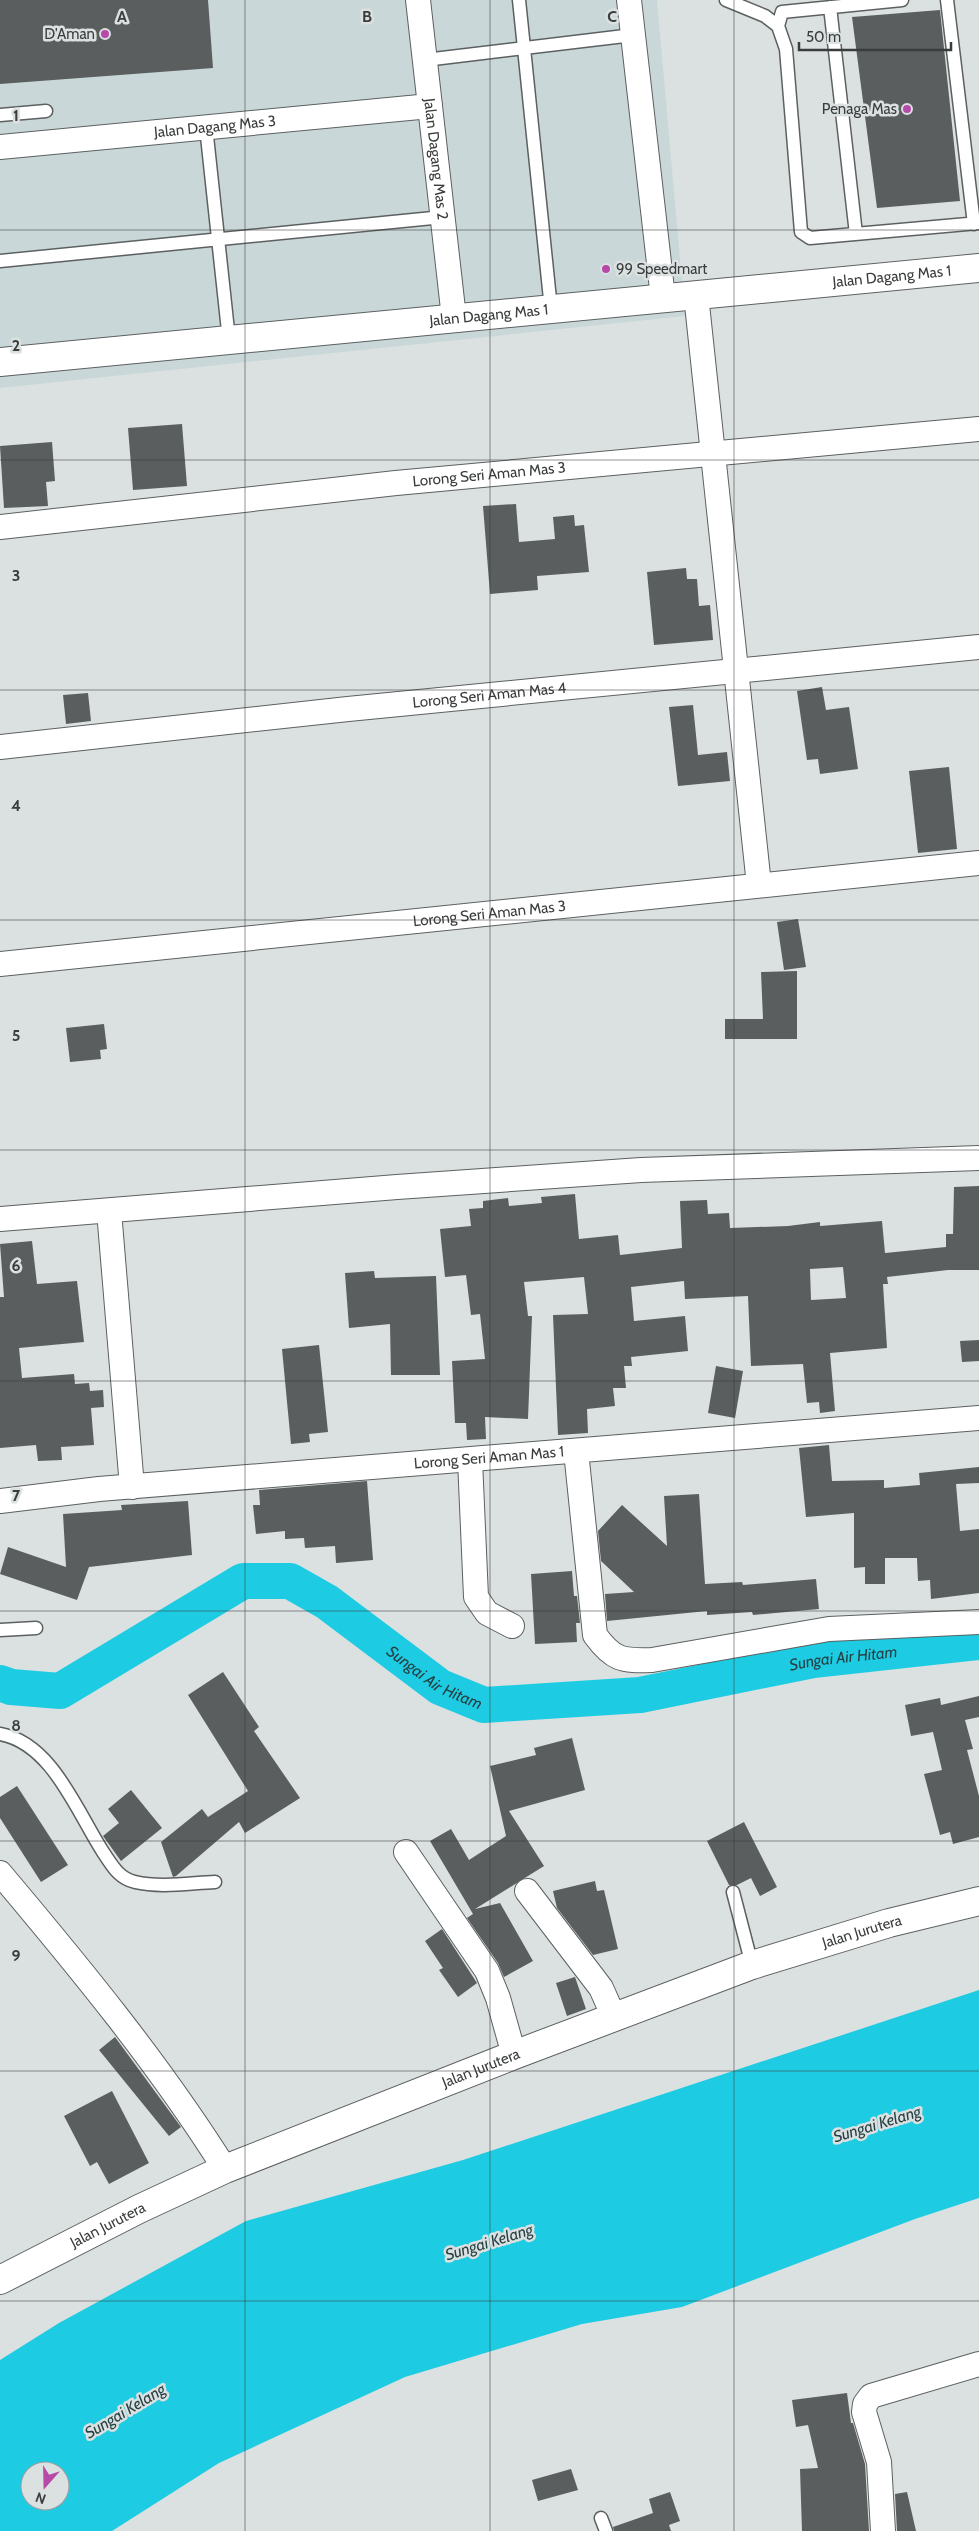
<svg xmlns="http://www.w3.org/2000/svg" width="979" height="2531" viewBox="0 0 979 2531" font-family="Cabin,sans-serif">
  <style>
    .built { fill: #c9d7d9 }
    .water { fill: #1dcce2; fill-rule: evenodd }
    .lines { fill: none; stroke-linecap: round; stroke-linejoin: round }
    .river { stroke: #1dcce2; stroke-width: 36 }
    .building { fill: #5a5e5e; fill-rule: evenodd }
    .service-casing { stroke: #5c6060; stroke-width: 15 }
    .minor-casing { stroke: #5c6060; stroke-width: 26 }
    .tertiary-casing { stroke: #5c6060; stroke-width: 30 }
    .service { stroke: #fff; stroke-width: 12 }
    .minor { stroke: #fff; stroke-width: 24 }
    .tertiary { stroke: #fff; stroke-width: 28 }
    .grid { fill: none; stroke: #3b3d3d; stroke-width: 1; stroke-opacity: 0.55 }
    .poi-dot { fill: #b74aa9; stroke: #dbe0e0; stroke-width: 2 }
    .labels { text-anchor: middle; dominant-baseline: central; stroke-width: 5; stroke-linejoin: round; paint-order: stroke }
    .poi-label { font-size: 15px; fill: #3b3d3d; stroke: #dbe0e0; text-anchor: end }
    .street-label { font-size: 15px; fill: #3b3d3d; stroke: #dbe0e0 }
    .water-label { font-size: 16px; font-style: italic; fill: #274044; stroke: #dbe0e0 }
    .grid-label { font-size: 16px; text-anchor: middle; font-weight: bold; fill: #3b3d3d; stroke: #dbe0e0; stroke-width: 5; stroke-linejoin: round; paint-order: stroke }
  </style>
  <rect width="100%" height="100%" fill="#dbe0e0"/>
  <!-- built -->
  <path class="built" d="M0,0H657L685,316L0,388Z"/>
  <!-- water -->
  <path class="water" d="M979,1990V2198L915,2219L682,2307L582,2324L405,2377L219,2463L112,2531H0V2360L59,2323L246,2221L463,2160ZM30,2471H60V2501H30Z"/>
  <g class="lines">
    <!-- river -->
    <path class="river" id="s1" d="M0,1683L11,1687L60,1691L243,1581H290L327,1602L440,1687L484,1705L640,1695L813,1660L979,1642"/>
  </g>
  <!-- building -->
  <path class="building" d="M0,0H208L213,68L0,84Z
    M940,10L960,201L877,208L852,17Z
    M182,424L187,486L133,490L128,428Z
    M52,442L55,481L46,482L48,506L4,508L0,446Z
    M516,504L519,542L555,539L553,517L574,515L575,526L584,525L589,572L537,576L538,590L490,594L483,506Z
    M686,568L687,579H697L699,606L710,605L713,640L654,645L647,572Z
    M822,687L826,710L849,707L858,769L820,774L818,759L807,760L797,691Z
    M88,693L91,721L66,724L63,695Z
    M693,705L698,755L727,752L730,781L678,786L669,707Z
    M949,767L957,849L918,853L909,771Z
    M798,919L806,967L784,970L777,922Z
    M797,971V1039H725V1019H763L761,972Z
    M104,1024L107,1049L100,1050L101,1059L70,1062L66,1028Z
    M979,1186V1270H948L887,1277L888,1284H883L887,1348L830,1353L835,1411L820,1413L819,1402L807,1403L803,1364L751,1366L748,1296L685,1299L684,1281L631,1287L634,1321L685,1316L688,1351L631,1357L632,1366H624L626,1388H613L615,1406L587,1409L588,1433L558,1435L553,1315L588,1314L584,1277L524,1282L528,1316H532L528,1419L485,1417L486,1439L467,1440L466,1423H455L452,1361L485,1359L480,1314L471,1315L466,1275L445,1277L440,1229L471,1226L469,1209L483,1208V1201L508,1198L509,1206L542,1203L541,1197L575,1194L579,1239L618,1235L620,1255L682,1248L680,1201L707,1200L708,1214L729,1213L730,1228L788,1226L820,1222V1226L882,1221L885,1253L946,1247V1234H953L954,1187ZM843,1267L846,1298L811,1300L810,1269Z
    M32,1241L37,1284L77,1281L84,1342L19,1348L22,1378L74,1374L75,1384L89,1383L90,1391L103,1390L104,1407L91,1408L94,1445L61,1447L62,1460L38,1461L36,1445L0,1448V1297H4L0,1244Z
    M374,1271L375,1278L436,1276L440,1375H391L390,1324L349,1328L345,1273Z
    M979,1340V1361L962,1362L960,1341Z
    M319,1345L328,1432L309,1434L310,1442L291,1444L282,1349Z
    M716,1366L743,1371L735,1418L708,1413Z
    M829,1445L832,1481L884,1480V1488L920,1485L919,1473L979,1467V1483L956,1484L960,1531L979,1529V1593L931,1599L930,1580L918,1581L917,1558H885V1584H865V1567L854,1568V1513L806,1517L799,1448Z
    M367,1481L373,1560L336,1563L335,1546L305,1548L304,1538L285,1539V1531L256,1534L253,1505H260L259,1490Z
    M699,1494L705,1584L742,1582L743,1585L816,1579L819,1609L753,1615L752,1612L707,1615V1611L607,1621L605,1594L634,1592L601,1561L598,1531L622,1505L667,1546L664,1496Z
    M188,1501L192,1555L89,1567L77,1600L0,1574L8,1547L66,1567L63,1514L122,1510L121,1505Z
    M572,1571L574,1596H577L580,1623H576L577,1642L535,1644L531,1574Z
    M223,1672L259,1727L254,1731L300,1798L245,1833L239,1822L176,1876L173,1877L161,1842L202,1809L208,1817L248,1791L188,1695Z
    M979,1696V1717L965,1720L973,1749L967,1750L979,1796V1837L953,1844L950,1832L940,1835L924,1774L942,1770L933,1732L911,1736L905,1705L940,1698L941,1705Z
    M572,1738L585,1790L509,1811L544,1866L475,1909L500,1903L533,1961L504,1977L498,1963L467,1918L473,1914L430,1841L451,1829L469,1860L506,1836L490,1766L536,1755L534,1748Z
    M17,1786L68,1865L41,1882L0,1818V1797Z
    M131,1790L162,1828L121,1861L103,1836L119,1823L108,1809Z
    M744,1822L777,1887L760,1896L751,1878L737,1885H729L707,1841Z
    M595,1881L597,1891L604,1890L618,1949L593,1955L557,1908L553,1891Z
    M442,1929L477,1983L458,1997L439,1970L443,1968L425,1941Z
    M575,1977L586,2009L567,2016L556,1983Z
    M115,2037L181,2127L169,2136L99,2050Z
    M112,2091L149,2163L109,2184L97,2162L90,2166L64,2116Z
    M847,2393L851,2423H853L865,2464L869,2531H802L800,2469L818,2468L808,2425L796,2427L792,2400Z
    M571,2469L578,2490L538,2501L532,2480Z
    M670,2492L680,2521L669,2525L671,2531H614L613,2527L653,2513L649,2499Z
    M907,2492L916,2531H897L895,2494Z"/>
  <g class="lines">
    <defs>
      <path id="service" d="M519,0L551,309
        M726,0L765,16L778,26L786,49L801,232L810,238L979,223
        M947,0L974,224
        M830,7L856,234
        M778,26L782,12L902,0
        M425,60L633,35
        M0,115L46,111
        M206,127L229,340
        M0,261L443,217
        M0,1630L36,1628
        M0,1734C52,1743 77,1812 103,1852C112,1865 118,1878 135,1882C160,1888 190,1883 215,1882
        M733,1892L752,1965
        M601,2518L606,2531"/>
      <g id="minor">
        <path id="s2" d="M418,0L454,318"/>
        <path d="M629,0L663,298"/>
        <path id="s3" d="M0,147L430,106"/>
        <path d="M696,295L759,885"/>
        <path id="s4" d="M0,527L396,483L979,429"/>
        <path id="s5" d="M0,747L348,709L979,647"/>
        <path id="s6" d="M0,964L979,863"/>
        <path d="M109,1211L132,1487"/>
        <path d="M0,1219L397,1187L641,1170L979,1158"/>
        <path d="M576,1451L595,1635C613,1660 622,1661 652,1660L829,1629L979,1622"/>
        <path d="M470,1460L476,1597L487,1613L512,1626"/>
        <path id="s7" d="M0,1501L99,1489L979,1418"/>
        <path d="M406,1852L487,1971L498,1998L514,2055"/>
        <path d="M0,1873C80,1968 159,2064 225,2169"/>
        <path d="M527,1891L601,1988L614,2017"/>
        <path d="M883,2531L879,2462L864,2412L865,2404L871,2396L979,2364"/>
      </g>
      <g id="tertiary">
        <path id="s8" d="M0,362L979,268"/>
        <path id="s9" d="M0,2280L139,2209L225,2169L514,2055L752,1965L889,1923L979,1901"/>
      </g>
    </defs>
    <!-- service casing -->
    <use href="#service" class="service-casing"/>
    <!-- minor casing -->
    <use href="#minor" class="minor-casing"/>
    <!-- tertiary casing -->
    <use href="#tertiary" class="tertiary-casing"/>
    <!-- service -->
    <use href="#service" class="service"/>
    <!-- minor -->
    <use href="#minor" class="minor"/>
    <!-- tertiary -->
    <use href="#tertiary" class="tertiary"/>
  </g>
  <!-- grid -->
  <path class="grid" d="M245,0V2531M490,0V2531M734,0V2531M0,230H979M0,460H979M0,690H979M0,920H979M0,1150H979M0,1381H979M0,1611H979M0,1841H979M0,2071H979M0,2301H979"/>
  <!-- markers -->
  <g class="poi-dot">
    <circle cx="105" cy="34" r="5"/>
    <circle cx="907" cy="109" r="5"/>
    <circle cx="606" cy="269" r="5"/>
  </g>
  <g class="labels">
    <!-- poi labels -->
    <g class="poi-label">
      <text x="95" y="34">D'Aman</text>
      <text x="897" y="109">Penaga Mas</text>
      <text x="616" y="269" text-anchor="start">99 Speedmart</text>
    </g>
    <!-- street labels -->
    <g class="street-label">
      <text stroke="none"><textPath href="#s3" startOffset="216">Jalan Dagang Mas 3</textPath></text>
      <text stroke="none"><textPath href="#s2" startOffset="160">Jalan Dagang Mas 2</textPath></text>
      <text stroke="none"><textPath href="#s8" startOffset="896">Jalan Dagang Mas 1</textPath></text>
      <text stroke="none"><textPath href="#s8" startOffset="491">Jalan Dagang Mas 1</textPath></text>
      <text stroke="none"><textPath href="#s4" startOffset="492">Lorong Seri Aman Mas 3</textPath></text>
      <text stroke="none"><textPath href="#s5" startOffset="492">Lorong Seri Aman Mas 4</textPath></text>
      <text stroke="none"><textPath href="#s6" startOffset="492">Lorong Seri Aman Mas 3</textPath></text>
      <text stroke="none"><textPath href="#s7" startOffset="491">Lorong Seri Aman Mas 1</textPath></text>
      <text stroke="none"><textPath href="#s9" startOffset="931">Jalan Jurutera</textPath></text>
      <text stroke="none"><textPath href="#s9" startOffset="526">Jalan Jurutera</textPath></text>
      <text stroke="none"><textPath href="#s9" startOffset="121">Jalan Jurutera</textPath></text>
    </g>
    <!-- water labels -->
    <g class="water-label">
      <text stroke="none"><textPath href="#s1" startOffset="916">Sungai Air Hitam</textPath></text>
      <text stroke="none"><textPath href="#s1" startOffset="496">Sungai Air Hitam</textPath></text>
      <text transform="translate(877 2124) rotate(-17)">Sungai Kelang</text>
      <text transform="translate(489 2242) rotate(-17)">Sungai Kelang</text>
      <text transform="translate(125 2411) rotate(-31)">Sungai Kelang</text>
    </g>
  </g>
  <g class="grid-label">
    <text x="122" y="22">A</text>
    <text x="367" y="22">B</text>
    <text x="612" y="22">C</text>
    <text x="16" y="121">1</text>
    <text x="16" y="351">2</text>
    <text x="16" y="581">3</text>
    <text x="16" y="811">4</text>
    <text x="16" y="1041">5</text>
    <text x="16" y="1271">6</text>
    <text x="16" y="1501">7</text>
    <text x="16" y="1731">8</text>
    <text x="16" y="1961">9</text>
  </g>
  <!-- north arrow -->
  <g transform="translate(45 2486) rotate(200)"><circle r="24" fill="#dbe0e0" stroke="#9b9f9f"/>
  <path d="M0-4L9 19L0 12L-9 19Z" fill="#b74aa9"/>
  <text y="-8" font-size="14" font-weight="bold" text-anchor="middle" fill="#3b3d3d">N</text>
  </g>
  <!-- scale -->
  <path d="M799 42v8h152v-8" fill="none" stroke="#3b3d3d" stroke-width="2.5"/>
  <text x="806" y="42" font-size="15" fill="#3b3d3d" stroke="#dbe0e0" stroke-width="4" paint-order="stroke">50 m</text>
</svg>
